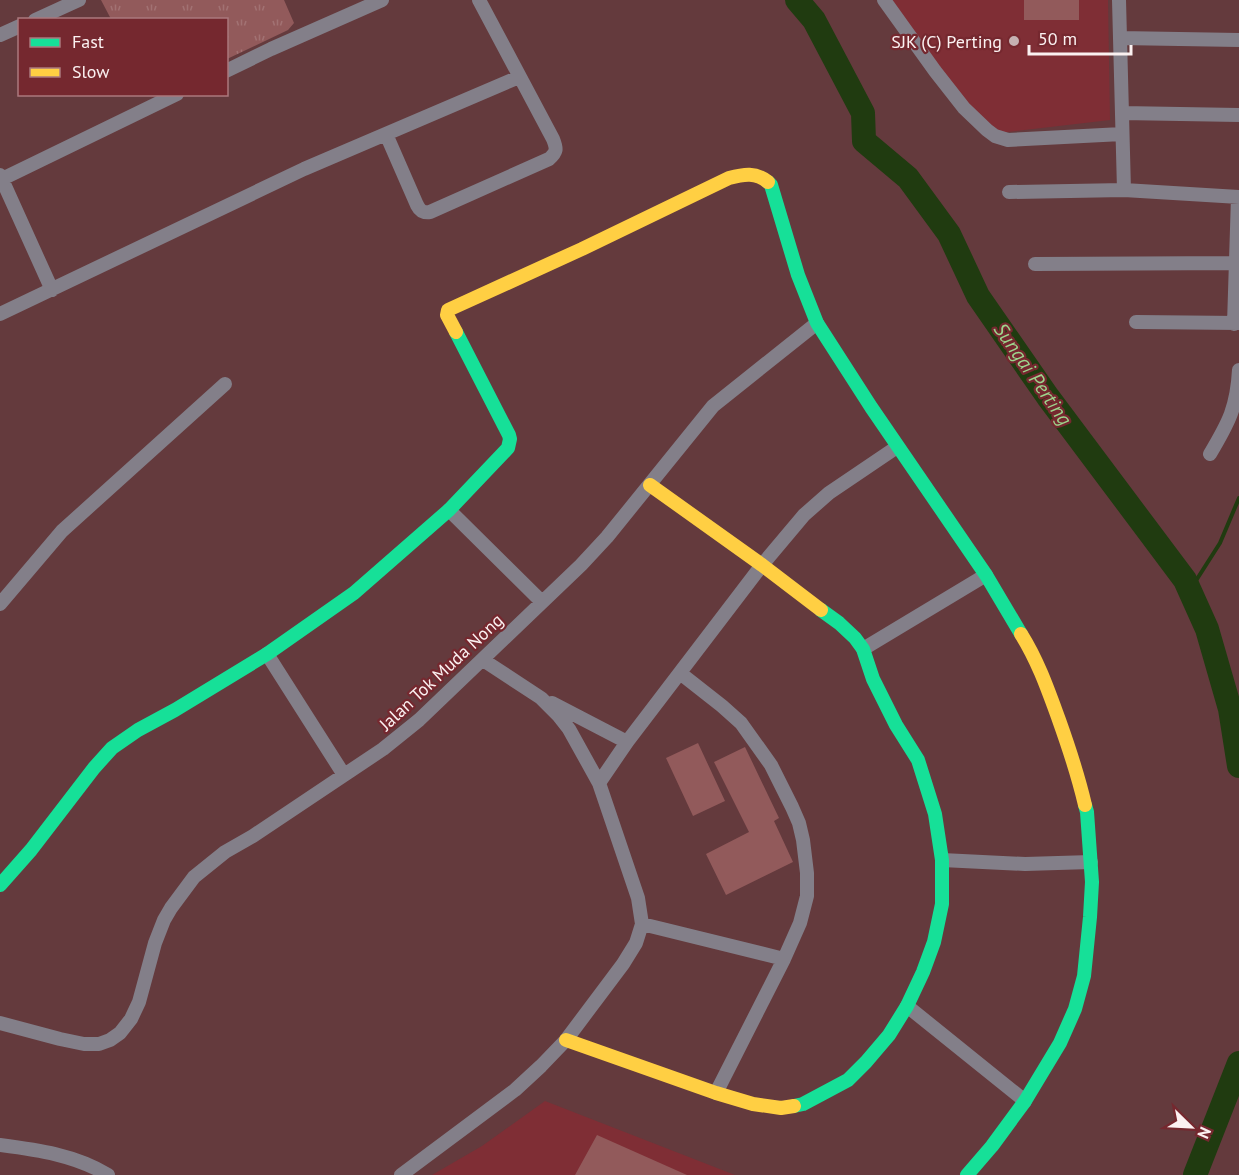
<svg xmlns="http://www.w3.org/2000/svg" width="1239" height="1175" viewBox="0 0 1239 1175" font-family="'PT Sans',sans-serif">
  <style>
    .built { fill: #7f2e35 }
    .park { fill: url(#park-tufts) }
    .garden { fill: #925a5b }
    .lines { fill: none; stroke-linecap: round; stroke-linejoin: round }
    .stream { stroke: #203b10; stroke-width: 4 }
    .river { stroke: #203b10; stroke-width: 24 }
    .street { stroke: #837f89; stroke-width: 14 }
    .fast { stroke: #16e098; stroke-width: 14 }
    .slow { stroke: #ffcf43; stroke-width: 14 }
    .poi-dot { fill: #c6b1b2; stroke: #75282f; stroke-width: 2 }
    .labels { text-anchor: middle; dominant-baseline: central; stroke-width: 4.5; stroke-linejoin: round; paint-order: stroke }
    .poi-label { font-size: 18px; fill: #fbf1f1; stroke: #75282f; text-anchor: end }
    .street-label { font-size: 18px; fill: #fbf1f1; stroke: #75282f }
    .water-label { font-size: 20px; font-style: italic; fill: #9dd58d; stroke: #75282f }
  </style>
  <defs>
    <pattern id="park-tufts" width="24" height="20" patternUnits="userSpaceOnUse" patternTransform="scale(1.5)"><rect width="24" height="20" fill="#925a5b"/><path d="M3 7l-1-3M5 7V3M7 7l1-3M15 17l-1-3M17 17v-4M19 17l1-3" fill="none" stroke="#a27273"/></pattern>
  </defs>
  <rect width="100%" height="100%" fill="#643a3d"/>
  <!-- built -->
  <path class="built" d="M892,0H1108L1110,120L999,133L973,112L948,82Z
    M545,1101L735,1175H432L482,1146Z"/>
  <!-- park -->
  <path class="park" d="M101,0H284L294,23L288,30L227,59L226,20L111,19Z"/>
  <!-- garden -->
  <path class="garden" d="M1024,0H1079V20H1024Z
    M698,743L725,801L693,816L666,758Z
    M745,747L779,818L774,821L793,862L726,895L706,854L749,832L714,762Z
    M597,1135L687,1175H575Z"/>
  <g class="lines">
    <!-- stream -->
    <path class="stream" d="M1190,590L1220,543L1239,498"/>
    <!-- river -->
    <path class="river" d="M797,0L814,20L863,113L864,141L908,178L949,234L978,296L1048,397L1185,580L1207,629L1230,709L1239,766
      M1195,1175L1239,1063"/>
    <!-- street -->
    <path class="street" d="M884,0L935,71L964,108L987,130L995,136L1008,140L1122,134
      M1119,0L1124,190
      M35,20L79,0
      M0,35L20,26
      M1120,38L1239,40
      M226,71L271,49L382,0
      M1122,113L1239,115
      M386,134L417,205C420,211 423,213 430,212L549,159C557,152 557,149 553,139L479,0
      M0,175L52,290
      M2,179L177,94
      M1009,192L1124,190L1239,197
      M1035,264L1239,263
      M0,314L304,169L519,77
      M1136,322L1239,323
      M1234,324L1238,197
      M1210,454C1229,422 1237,407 1239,370
      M449,510L542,602
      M0,604L62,531L225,384
      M863,649L986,575
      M267,654L344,775
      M680,673L722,706L741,723L771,765L792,807L799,823L803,840L807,873V896L800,923L784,959L716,1093
      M552,703L627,742
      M599,783L627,742L762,565L804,515L829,493L897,447
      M942,860L1025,864L1091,862
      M642,924L784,959
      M907,1006L1025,1101
      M0,1023L60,1039L84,1044H99L110,1040L120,1033L131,1019L139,1002L155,943L164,920L171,908L194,877L225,852L253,836L383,749L419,720L581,565L607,537L713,406L817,323
      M0,1145C38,1150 75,1155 108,1175
      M401,1175L515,1090L541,1066L566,1040L623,964L636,943L642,924L638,898L599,783L569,729L558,715L541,698L483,660"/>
    <!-- fast -->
    <path class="fast" d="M768,182L771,185L798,275L817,323L871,407L986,575L1021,634
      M0,885L31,850L94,768L112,748L138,730L175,710L267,654L354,593L449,510L508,448L510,439L509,435L456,332
      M794,1106L803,1104L848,1080L866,1062L889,1035L907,1006L923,972L934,942L942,904V860L935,814L918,760L896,725L873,679L863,649L855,638L839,623L821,610
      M967,1175L992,1146L1025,1101L1060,1043L1075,1009L1084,976L1090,917L1092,882L1087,812L1085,805"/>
    <!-- slow -->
    <path class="slow" d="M456,332L447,315L448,310L582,249L729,178C744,174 756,172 768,182
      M650,485L762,565L821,610
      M1021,634C1038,661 1048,690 1059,720C1069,748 1078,775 1085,805
      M566,1040L716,1093L753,1104L781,1108L794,1106"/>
  </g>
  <!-- markers -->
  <circle class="poi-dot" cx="1014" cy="41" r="6"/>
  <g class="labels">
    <!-- poi labels -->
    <g class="poi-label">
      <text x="1002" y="41">SJK (C) Perting</text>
    </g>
    <!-- street labels -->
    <g class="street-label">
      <text transform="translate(441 672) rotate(-43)">Jalan Tok Muda Nong</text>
    </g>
    <!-- water labels -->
    <g class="water-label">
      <text transform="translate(1033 374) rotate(55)">Sungai Perting</text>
    </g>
  </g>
  <!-- legend -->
  <rect x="18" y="18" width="210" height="78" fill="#75282f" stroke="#ab787d" stroke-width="1.5"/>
  <rect x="30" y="38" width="30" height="9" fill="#16e098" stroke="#ab787d" stroke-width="1.5"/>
  <text x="72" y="48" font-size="18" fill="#fbf1f1">Fast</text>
  <rect x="30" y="68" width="30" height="9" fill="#ffcf43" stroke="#ab787d" stroke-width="1.5"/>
  <text x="72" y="78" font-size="18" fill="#fbf1f1">Slow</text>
  <!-- north arrow -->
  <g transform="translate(1191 1127) rotate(114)" stroke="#75282f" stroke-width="4.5" paint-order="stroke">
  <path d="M0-4.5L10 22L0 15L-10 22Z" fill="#fbf1f1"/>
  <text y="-9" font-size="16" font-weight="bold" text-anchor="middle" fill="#fbf1f1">N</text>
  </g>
  <!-- scale -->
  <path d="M1029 45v9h102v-9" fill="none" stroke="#fbf1f1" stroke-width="3"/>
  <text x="1038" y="45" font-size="18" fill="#fbf1f1" stroke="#75282f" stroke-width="4.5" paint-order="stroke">50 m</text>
</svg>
